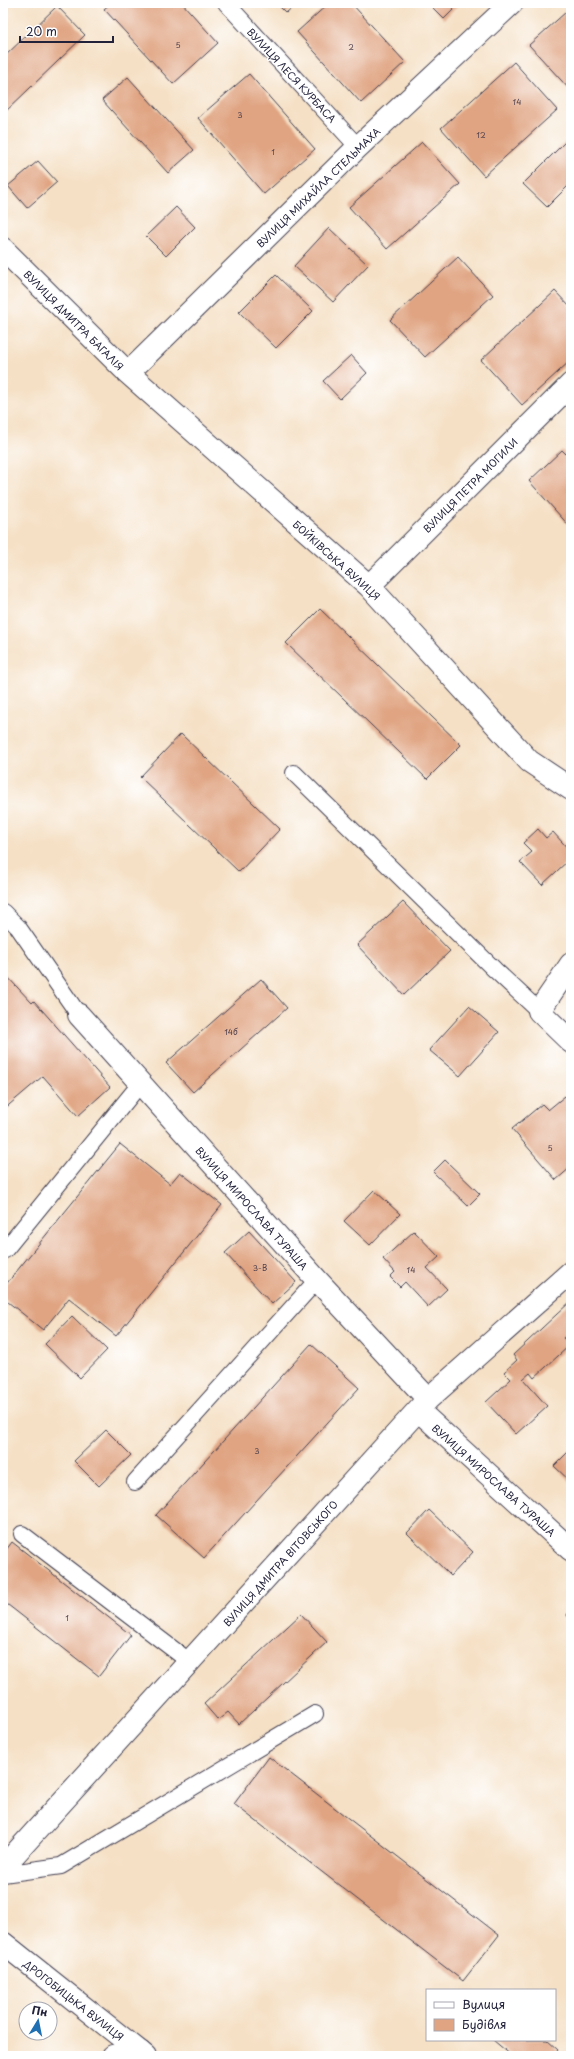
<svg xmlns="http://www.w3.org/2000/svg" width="574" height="2059" viewBox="0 0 574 2059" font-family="'Playpen Sans',sans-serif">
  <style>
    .building { fill: #e0a482 }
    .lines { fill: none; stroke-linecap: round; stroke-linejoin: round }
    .lane-casing { stroke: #423e50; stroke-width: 18 }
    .street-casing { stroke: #423e50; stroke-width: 24 }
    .secondary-casing { stroke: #423e50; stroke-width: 24 }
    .lane { stroke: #fff; stroke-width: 16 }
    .street { stroke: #fff; stroke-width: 22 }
    .secondary { stroke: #fff; stroke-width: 22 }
    .rail-casing { stroke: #22223b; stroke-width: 4.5 }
    .rail { stroke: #fff; stroke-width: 3; stroke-dasharray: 9; stroke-linecap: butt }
    .labels { text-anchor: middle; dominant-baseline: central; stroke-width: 3; stroke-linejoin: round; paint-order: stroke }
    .number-label { font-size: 8px; fill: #52424d }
    .street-label { font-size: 10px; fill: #22223b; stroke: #fff }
  </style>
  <rect width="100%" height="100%" fill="#fff"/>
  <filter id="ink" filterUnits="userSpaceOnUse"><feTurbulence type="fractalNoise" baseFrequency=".025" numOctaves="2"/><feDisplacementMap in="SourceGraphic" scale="8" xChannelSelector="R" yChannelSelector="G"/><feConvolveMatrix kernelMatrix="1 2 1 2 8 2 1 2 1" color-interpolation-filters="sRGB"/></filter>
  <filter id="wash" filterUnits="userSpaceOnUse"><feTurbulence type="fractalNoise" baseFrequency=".012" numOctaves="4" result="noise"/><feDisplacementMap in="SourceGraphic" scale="16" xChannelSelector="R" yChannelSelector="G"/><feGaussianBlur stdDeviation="0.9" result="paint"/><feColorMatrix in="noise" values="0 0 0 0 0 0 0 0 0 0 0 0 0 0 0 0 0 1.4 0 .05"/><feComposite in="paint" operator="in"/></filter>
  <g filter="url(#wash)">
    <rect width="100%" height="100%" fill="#f5e0c5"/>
    <g id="blocks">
      <!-- building -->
      <path class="building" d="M111,3H182L218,43L173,84L104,9Z
        M276,3H297L286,13Z
        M329,3H351L405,62L361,103L297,32Z
        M428,3H460L444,19Z
        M57,6L85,35L3,114V58Z
        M566,12L571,17V91L529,45Z
        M514,62L557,110L484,176L441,128Z
        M249,74L315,149L264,194L198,118Z
        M128,77L194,150L168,173L102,100Z
        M571,136V183L547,207L523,184Z
        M422,142L460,184L387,249L349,207Z
        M38,161L57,182L27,208L8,186Z
        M176,207L195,227L166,256L146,236Z
        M329,228L368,265L333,302L294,266Z
        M458,257L493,295L425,357L390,320Z
        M276,275L313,311L276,348L239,312Z
        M555,291L571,308V360L522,405L481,360Z
        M351,355L367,373L340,399L323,381Z
        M562,450L571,459V528L529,481Z
        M320,609L461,745L427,779L286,643Z
        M181,734L280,829L239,872L140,777Z
        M538,829L546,838L553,832L571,852V858L542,885L520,862L532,852L523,843Z
        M403,902L450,951L404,995L357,945Z
        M3,972L32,1003L34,1001L110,1087L78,1116L43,1076L3,1110Z
        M261,979L287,1008L193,1092L166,1063Z
        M469,1006L499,1032L460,1076L429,1050Z
        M565,1096L571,1102V1167L556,1180L512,1129L542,1104L548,1110Z
        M120,1144L170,1184L180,1172L222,1205L116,1336L69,1298L43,1330L3,1298V1288Z
        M445,1160L480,1194L468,1206L433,1172Z
        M374,1190L400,1214L370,1245L344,1221Z
        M249,1231L296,1282L272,1304L225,1253Z
        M414,1231L439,1257L427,1268L447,1289L428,1307L405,1282L400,1287L390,1277L395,1272L383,1259Z
        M571,1301V1331L563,1338L570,1345L534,1378L530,1373L523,1379L547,1406L516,1434L486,1402L511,1379L504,1372L517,1360L513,1355Z
        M72,1316L107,1350L80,1378L45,1344Z
        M311,1344L359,1388L204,1558L156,1515Z
        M3,1373L10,1379L3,1387Z
        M106,1430L131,1455L99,1486L74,1461Z
        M571,1449V1482L554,1466Z
        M429,1510L473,1552L451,1576L407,1533Z
        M12,1542L131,1635L99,1676L3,1601V1554Z
        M301,1614L327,1642L239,1724L228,1712L218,1720L204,1704Z
        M269,1757L499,1935L463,1981L234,1804Z
        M493,2040H547L558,2050L553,2056H512Z"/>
    </g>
  </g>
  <g filter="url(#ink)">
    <use href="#blocks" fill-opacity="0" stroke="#423e50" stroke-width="1"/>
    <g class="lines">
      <defs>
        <path id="lane" d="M226,3L358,147
          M294,773L495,970L539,1011
          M3,912L18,927L79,1015
          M3,1248L5,1250L140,1084
          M135,1482L317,1280
          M22,1534L190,1662
          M3,1874L61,1866L315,1714"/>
        <path id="street" d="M3,249L128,373L369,586L529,761L571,789
          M128,373L358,147L512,3
          M369,586L571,384
          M571,964L539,1011L571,1042
          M79,1015L317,1280L428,1399
          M418,1410L571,1550
          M3,1867L428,1399L571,1272
          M113,2056L140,2052"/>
        <path id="secondary" d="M3,1943L145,2056"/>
      </defs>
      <!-- lane casing -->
      <use href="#lane" class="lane-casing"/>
      <!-- street casing -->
      <use href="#street" class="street-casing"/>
      <!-- secondary casing -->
      <use href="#secondary" class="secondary-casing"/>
      <!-- lane -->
      <use href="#lane" class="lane"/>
      <!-- street -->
      <use href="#street" class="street"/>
      <!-- secondary -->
      <use href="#secondary" class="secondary"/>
      <defs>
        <path id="rail" d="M569,1615L571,1617"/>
      </defs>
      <!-- rail casing -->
      <use href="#rail" class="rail-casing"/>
      <!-- rail -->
      <use href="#rail" class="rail"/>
    </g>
  </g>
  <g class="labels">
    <!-- number labels -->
    <g class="number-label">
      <text x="178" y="45">5</text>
      <text x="351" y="47">2</text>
      <text x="517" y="102">14</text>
      <text x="240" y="115">3</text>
      <text x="481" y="135">12</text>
      <text x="273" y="152">1</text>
      <text x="231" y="1032">14б</text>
      <text x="550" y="1148">5</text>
      <text x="260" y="1268">3-В</text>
      <text x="411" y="1270">14</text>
      <text x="257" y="1451">3</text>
      <text x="67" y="1618">1</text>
    </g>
    <!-- street labels -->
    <g class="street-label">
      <text transform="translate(292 75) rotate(47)">ВУЛИЦЯ ЛЕСЯ КУРБАСА</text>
      <text transform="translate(318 187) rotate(-44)">ВУЛИЦЯ МИХАЙЛА СТЕЛЬМАХА</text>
      <text transform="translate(74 320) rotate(45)">ВУЛИЦЯ ДМИТРА БАГАЛІЯ</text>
      <text transform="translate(470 485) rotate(-45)">ВУЛИЦЯ ПЕТРА МОГИЛИ</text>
      <text transform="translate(337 560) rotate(42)">БОЙКІВСЬКА ВУЛИЦЯ</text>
      <text transform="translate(252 1208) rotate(48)">ВУЛИЦЯ МИРОСЛАВА ТУРАША</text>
      <text transform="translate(494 1480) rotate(42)">ВУЛИЦЯ МИРОСЛАВА ТУРАША</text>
      <text transform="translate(280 1563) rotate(-48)">ВУЛИЦЯ ДМИТРА ВІТОВСЬКОГО</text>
      <text transform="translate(74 2000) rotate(38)">ДРОГОБИЦЬКА ВУЛИЦЯ</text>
    </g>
  </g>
  <!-- margin -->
  <rect width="574" height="2059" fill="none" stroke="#fff" stroke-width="16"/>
  <!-- legend -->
  <rect x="426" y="1989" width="130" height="52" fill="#ffffff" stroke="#a7a7b1"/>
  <rect x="434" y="2002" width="20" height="6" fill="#ffffff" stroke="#a7a7b1"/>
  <text x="462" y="2009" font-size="12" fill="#22223b">Вулиця</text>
  <rect x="434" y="2019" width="20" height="12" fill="#e0a482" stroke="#a7a7b1"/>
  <text x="462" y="2029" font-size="12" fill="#22223b">Будівля</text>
  <!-- north arrow -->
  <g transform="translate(38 2021) rotate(10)"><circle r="19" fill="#ffffff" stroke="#a7a7b1"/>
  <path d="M0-3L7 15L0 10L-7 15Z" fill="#1f6fb2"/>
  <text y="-6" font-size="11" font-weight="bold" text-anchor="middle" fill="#22223b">Пн</text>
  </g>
  <!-- scale -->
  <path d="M20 36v6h93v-6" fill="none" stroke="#22223b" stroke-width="2"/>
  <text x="26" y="36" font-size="12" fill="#22223b" stroke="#ffffff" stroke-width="3" paint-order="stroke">20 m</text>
</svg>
